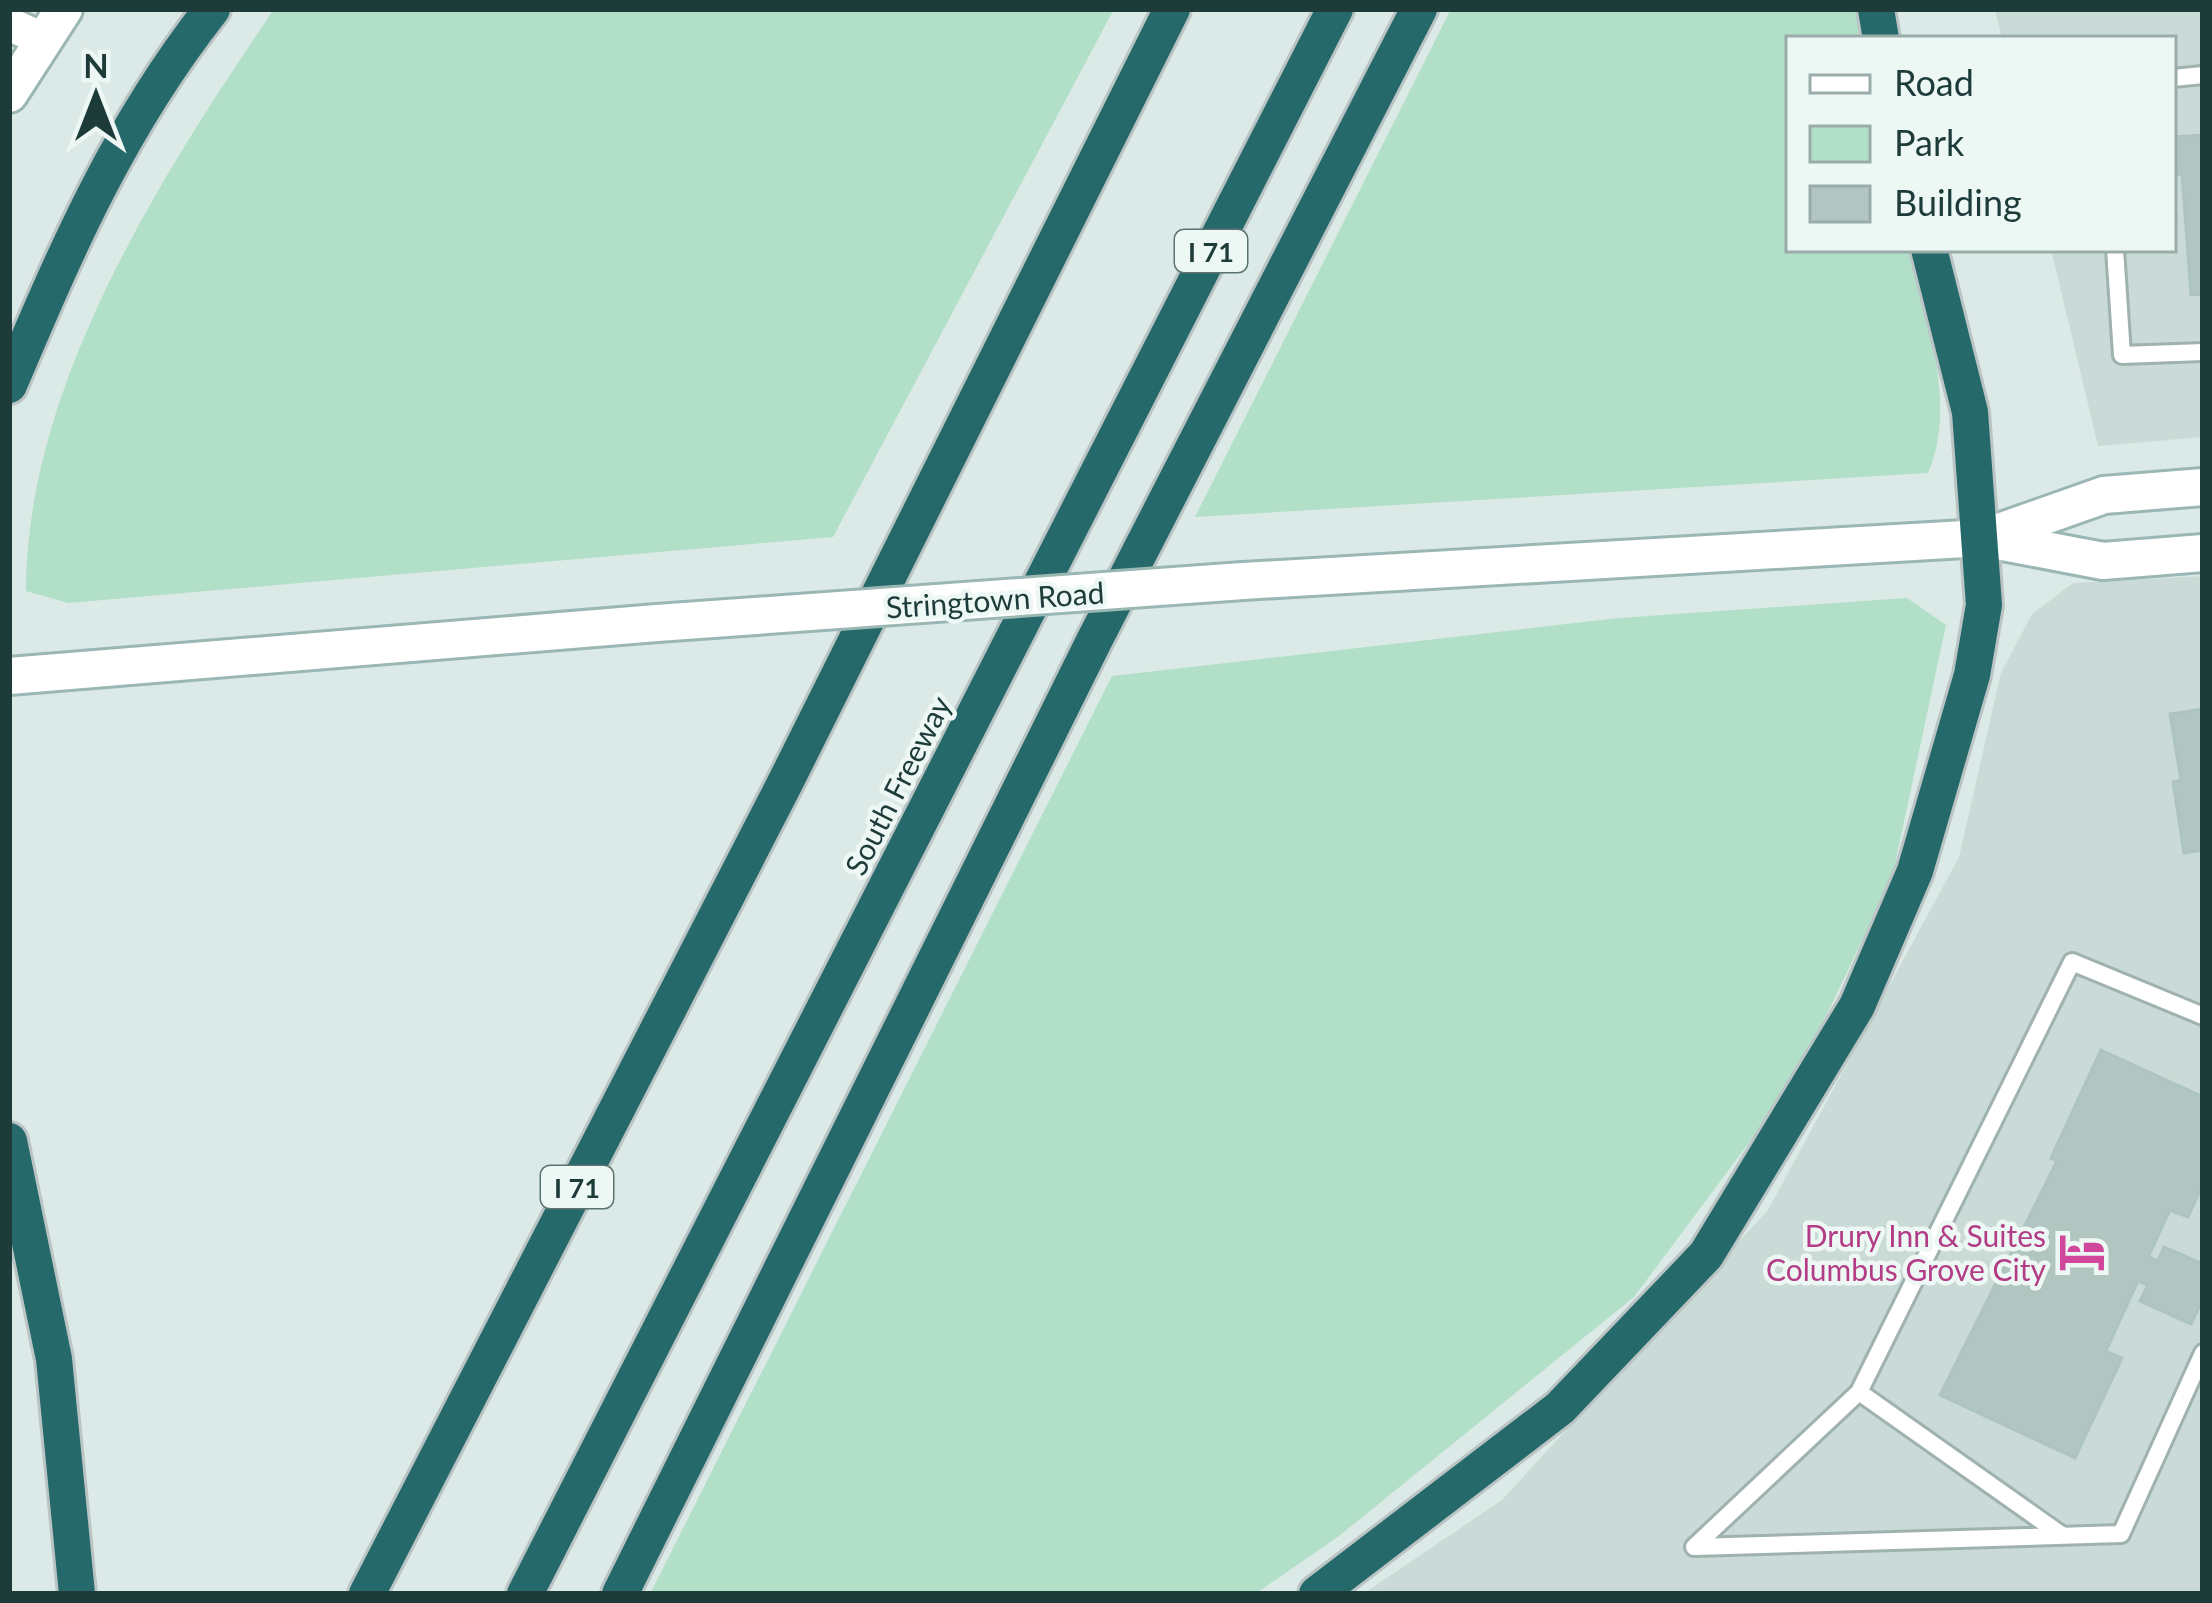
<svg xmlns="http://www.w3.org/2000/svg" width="2212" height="1603" viewBox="0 0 2212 1603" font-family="Lato,sans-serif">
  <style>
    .built { fill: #cadad6 }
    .green { fill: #b2dfc7 }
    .building { fill: #b1c5c1; stroke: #aec4c0; stroke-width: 3 }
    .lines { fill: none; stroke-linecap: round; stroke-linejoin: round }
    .lane-casing { stroke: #9fb2af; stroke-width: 22 }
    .street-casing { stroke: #9fb2af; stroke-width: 39 }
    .secondary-casing { stroke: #9ab7b3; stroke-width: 42 }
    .highway-casing { stroke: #bbc4c4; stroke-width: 42 }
    .lane { stroke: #fff; stroke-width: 16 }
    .street { stroke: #fff; stroke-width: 33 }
    .secondary { stroke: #fff; stroke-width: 36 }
    .highway { stroke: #26696a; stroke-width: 36 }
    .secondary-bridge-casing { stroke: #9ab7b3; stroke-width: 42; stroke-linecap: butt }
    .secondary-bridge { stroke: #fff; stroke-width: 36 }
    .labels { text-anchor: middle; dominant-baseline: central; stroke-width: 9; stroke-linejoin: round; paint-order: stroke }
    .shield { fill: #edf7f4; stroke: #5b7371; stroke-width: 3 }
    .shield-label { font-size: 27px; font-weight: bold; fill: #1d3b39 }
    .street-label { font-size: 30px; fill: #1d3b39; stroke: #edf7f4 }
    .hotel-label { font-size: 30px; fill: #b23c85; stroke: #edf7f4; text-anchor: end }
  </style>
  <rect width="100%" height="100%" fill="#dceae7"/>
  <!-- built -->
  <path class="built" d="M1995,9H2203V437L2098,446L2051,249H2173V39H2002Z
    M2203,576V1594H1363L1502,1500L1768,1210L1959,857L2001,673L2032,614L2073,583Z"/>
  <!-- green -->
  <path class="green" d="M274,9H1114L833,537L68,603L26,591C26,385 162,174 274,9Z
    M1451,9H1857L1864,39H1789V249H1911C1925,319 1958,404 1928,473L1195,517Z
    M1907,598L1946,625L1892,878L1795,1081L1634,1297L1339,1536L1255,1594H650L1112,676L1619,618Z"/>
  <!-- building -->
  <path class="building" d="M2203,135V294L2191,295L2182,174L2173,175V137Z
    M2203,709V850L2184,853L2173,782L2181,780L2170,714Z
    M2101,1050L2203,1097V1184L2188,1217L2170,1210L2148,1257L2158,1261L2164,1247L2203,1264V1299L2191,1324L2140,1301L2148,1285L2138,1281L2106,1351L2122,1358L2075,1458L1940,1395L2057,1161L2051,1158Z"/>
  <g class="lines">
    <defs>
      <path id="lane" d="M2173,78L2203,75
        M2115,249L2122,355L2203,352
        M2203,1016L2072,962L1859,1392L1694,1547L2121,1534L2203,1353
        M1859,1392L2063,1536"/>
      <path id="street" d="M9,24L42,39"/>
      <path id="secondary" d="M9,94L64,9
        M1985,537L2104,495L2203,487
        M1243,581L1982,538L2103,561L2203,553
        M9,676L657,623"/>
      <path id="highway" d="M1876,9L1881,39
        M9,385C67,248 119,127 212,9
        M9,1141L54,1359L77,1594
        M367,1594L786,781L1172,9
        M525,1594L1335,9
        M620,1594L1095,639L1419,9
        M1317,1594L1560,1408L1706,1255L1857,1006L1915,871L1972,675L1984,605L1970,412L1929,249"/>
    </defs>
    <!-- lane casing -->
    <use href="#lane" class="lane-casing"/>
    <!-- street casing -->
    <use href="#street" class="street-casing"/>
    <!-- secondary casing -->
    <use href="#secondary" class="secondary-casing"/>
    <!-- highway casing -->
    <use href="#highway" class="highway-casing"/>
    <!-- lane -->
    <use href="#lane" class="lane"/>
    <!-- street -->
    <use href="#street" class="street"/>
    <!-- secondary -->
    <use href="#secondary" class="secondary"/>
    <!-- highway -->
    <use href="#highway" class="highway"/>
    <defs>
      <path id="secondary-bridge" d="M657,623L1243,581"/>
    </defs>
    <!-- secondary-bridge casing -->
    <use href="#secondary-bridge" class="secondary-bridge-casing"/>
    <!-- secondary-bridge -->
    <use href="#secondary-bridge" class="secondary-bridge"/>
  </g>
  <!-- icons -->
  <defs>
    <symbol id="hotel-bare" viewBox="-9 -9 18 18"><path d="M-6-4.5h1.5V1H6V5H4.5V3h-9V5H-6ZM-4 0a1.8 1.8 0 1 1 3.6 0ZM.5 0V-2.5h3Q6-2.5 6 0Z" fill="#d1479c" stroke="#edf7f4" stroke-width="2.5" paint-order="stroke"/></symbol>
  </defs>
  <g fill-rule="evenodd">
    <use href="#hotel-bare" x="2049" y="1219" width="66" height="66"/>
  </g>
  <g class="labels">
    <!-- shield labels -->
    <g class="shield">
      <rect x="1175" y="230" width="72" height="42" rx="9"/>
      <rect x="541" y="1166" width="72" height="42" rx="9"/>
    </g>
    <g class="shield-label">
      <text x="1211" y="251">I 71</text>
      <text x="577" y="1187">I 71</text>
    </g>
    <!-- street labels -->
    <g class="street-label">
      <text transform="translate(995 599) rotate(-4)">Stringtown Road</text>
      <text transform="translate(897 785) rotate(-63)">South Freeway</text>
    </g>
    <!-- hotel labels -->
    <g class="hotel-label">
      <text x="2046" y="1235">Drury Inn &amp; Suites<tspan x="2046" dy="34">Columbus Grove City</tspan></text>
    </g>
  </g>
  <!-- border -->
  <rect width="2212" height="1603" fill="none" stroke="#1d3b39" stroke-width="24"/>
  <!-- legend -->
  <rect x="1786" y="36" width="390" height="216" fill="#edf7f4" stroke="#9aaca9" stroke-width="3"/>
  <rect x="1810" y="75" width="60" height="18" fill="#ffffff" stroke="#9aaca9" stroke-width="3"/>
  <text x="1894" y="96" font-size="36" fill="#1d3b39">Road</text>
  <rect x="1810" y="126" width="60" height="36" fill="#b2dfc7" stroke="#9aaca9" stroke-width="3"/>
  <text x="1894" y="156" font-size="36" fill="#1d3b39">Park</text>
  <rect x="1810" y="186" width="60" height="36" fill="#b1c5c1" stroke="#9aaca9" stroke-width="3"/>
  <text x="1894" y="216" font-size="36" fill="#1d3b39">Building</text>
  <!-- north arrow -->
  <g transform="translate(96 96)" stroke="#edf7f4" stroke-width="9" paint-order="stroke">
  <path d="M0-9L21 45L0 30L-21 45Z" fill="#1d3b39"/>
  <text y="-18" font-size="33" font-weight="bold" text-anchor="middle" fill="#1d3b39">N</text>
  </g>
</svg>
